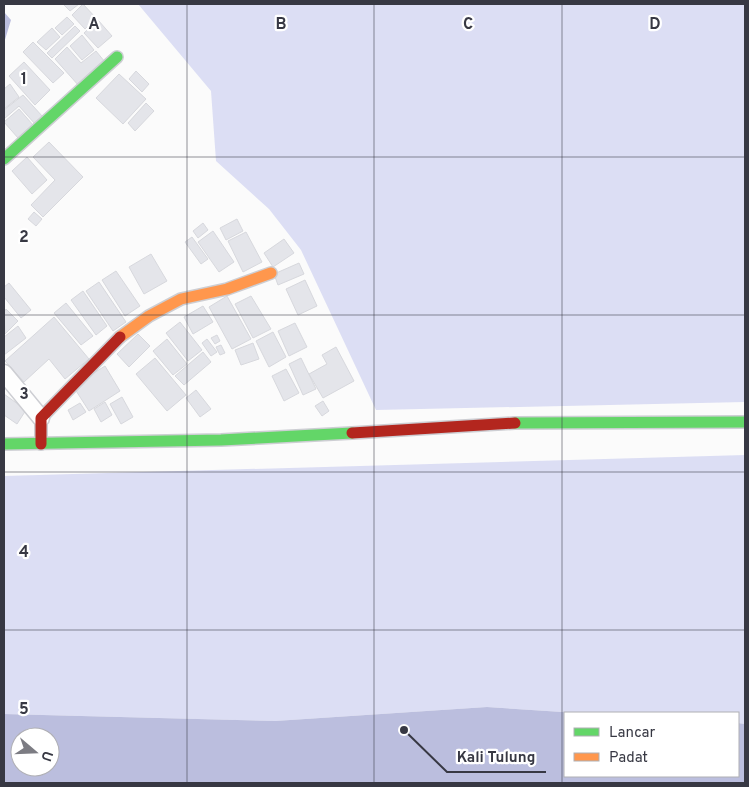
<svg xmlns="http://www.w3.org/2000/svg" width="749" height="787" viewBox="0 0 749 787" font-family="Overpass,sans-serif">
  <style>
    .green { fill: #dcdef4 }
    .water { fill: #bbbede; fill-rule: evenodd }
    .building { fill: #e4e5ea; stroke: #d7d8dd }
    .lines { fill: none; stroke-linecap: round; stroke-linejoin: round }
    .street-casing { stroke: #cdced3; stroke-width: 19 }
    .fast-casing { stroke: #cdced3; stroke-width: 14 }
    .slow-casing { stroke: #cdced3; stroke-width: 14 }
    .jam-casing { stroke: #cdced3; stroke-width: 14 }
    .street { stroke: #fefefe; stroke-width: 16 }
    .fast { stroke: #63d668; stroke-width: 11 }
    .slow { stroke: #ff974d; stroke-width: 11 }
    .jam { stroke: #b3261e; stroke-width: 11 }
    .grid { fill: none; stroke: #373843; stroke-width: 1; stroke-opacity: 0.55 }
    .grid-label { font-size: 16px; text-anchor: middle; font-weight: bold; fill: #373843; stroke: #fff; stroke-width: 4.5; stroke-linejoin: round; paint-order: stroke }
    .leader { fill: none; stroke: #373843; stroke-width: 2 }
    .callout-dot { fill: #373843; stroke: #fff; stroke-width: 2 }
    .callout-label { font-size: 15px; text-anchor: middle; font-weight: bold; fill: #373843; stroke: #fff; stroke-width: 4.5; stroke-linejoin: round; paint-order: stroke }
  </style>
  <rect width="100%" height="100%" fill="#fbfbfb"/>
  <!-- green -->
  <path class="green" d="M138,4H745V402L376,410L301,250L269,209L216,161L211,91Z
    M745,455V724L738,723V713H578L487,707L275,721L4,714V476Z"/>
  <!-- water -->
  <path class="water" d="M4,12L11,20L4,43Z
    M487,707L578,713H565V776H738V723L745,724V783H4V714L275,721ZM20,737H50V767H20Z"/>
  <!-- building -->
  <path class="building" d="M63,4H79L70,11Z
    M83,4L96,18L85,29L72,15Z
    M67,17L74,24L62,35L55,28Z
    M98,20L112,36L98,48L84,33Z
    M75,26L80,31L52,58L47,53Z
    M52,28L60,37L46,50L37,42Z
    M82,35L94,50L82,60L70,46Z
    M33,42L64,73L53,83L23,52Z
    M67,47L81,63L96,51L105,62L79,86L55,59Z
    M24,62L50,90L35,105L9,76Z
    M136,71L149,84L142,92L129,79Z
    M119,74L146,99L123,124L96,98Z
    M10,84L19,97L4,109V89Z
    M23,95L43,117L35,124L19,106L4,119V110Z
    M146,103L154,111L135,131L128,123Z
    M19,109L33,125L18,138L4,122Z
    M49,142L83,177L43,217L31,205L55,180L33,157Z
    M27,157L47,180L32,194L12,171Z
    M34,212L42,219L36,226L28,219Z
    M237,219L243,231L226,240L220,228Z
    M203,223L208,230L198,238L193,231Z
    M213,231L234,262L219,272L198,242Z
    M246,232L262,262L243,272L228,241Z
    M192,237L208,259L201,264L185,242Z
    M284,239L294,253L273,267L264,253Z
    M151,254L167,281L144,294L129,267Z
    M299,263L304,274L278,285L274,274Z
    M116,271L140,306L125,316L102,280Z
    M305,280L317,306L298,315L286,289Z
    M99,282L126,322L113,331L86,291Z
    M9,283L31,310L21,318L4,297V287Z
    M83,291L107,326L96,335L71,300Z
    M227,296L251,339L232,349L209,307Z
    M251,296L271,329L253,338L235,304Z
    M66,303L93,336L81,345L54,313Z
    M203,306L213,322L193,334L184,317Z
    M6,309L18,321L5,334L4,312Z
    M54,317L89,359L65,379L49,359L24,382L5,361Z
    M180,322L202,350L188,361L166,333Z
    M295,323L307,347L289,356L278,331Z
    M18,326L26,338L4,355V337Z
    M273,332L286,357L269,367L256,341Z
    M138,334L150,346L129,367L117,354Z
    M217,335L220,341L215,344L211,338Z
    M167,339L187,364L173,375L153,351Z
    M207,339L217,352L211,356L202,343Z
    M253,343L259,359L241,365L235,350Z
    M221,345L225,353L220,355L216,347Z
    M336,347L354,381L323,398L309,374L327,364L322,355Z
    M203,352L211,362L184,385L175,376Z
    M155,358L186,395L167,411L136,374Z
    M301,358L316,389L303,395L289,364Z
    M105,366L120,391L89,411L73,386Z
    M286,369L299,393L284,401L272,376Z
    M196,390L211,409L200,417L186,398Z
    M4,394L26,410L17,424L4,415Z
    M122,397L133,417L121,424L110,404Z
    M323,401L329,411L322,416L315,406Z
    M105,402L112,415L101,422L94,409Z
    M80,403L86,412L73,420L68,410Z"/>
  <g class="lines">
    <defs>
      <path id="street" d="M4,373L41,418"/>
      <path id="fast" d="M4,159L117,57
        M515,423L745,422
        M4,444L221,440L352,433"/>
      <path id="slow" d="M120,337L149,316L181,299L227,289L271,273"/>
      <path id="jam" d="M352,433L515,423
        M41,444V418L120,337"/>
    </defs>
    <!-- street casing -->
    <use href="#street" class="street-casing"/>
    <!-- fast casing -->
    <use href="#fast" class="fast-casing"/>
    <!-- slow casing -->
    <use href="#slow" class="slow-casing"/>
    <!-- jam casing -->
    <use href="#jam" class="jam-casing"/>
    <!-- street -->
    <use href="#street" class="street"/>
    <!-- fast -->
    <use href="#fast" class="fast"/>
    <!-- slow -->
    <use href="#slow" class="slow"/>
    <!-- jam -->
    <use href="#jam" class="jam"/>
  </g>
  <!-- grid -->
  <path class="grid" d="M187,4V783M374,4V783M562,4V783M4,157H745M4,315H745M4,472H745M4,630H745"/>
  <g class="grid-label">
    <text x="94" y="29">A</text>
    <text x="281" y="29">B</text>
    <text x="468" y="29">C</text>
    <text x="655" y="29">D</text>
    <text x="24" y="84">1</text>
    <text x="24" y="242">2</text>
    <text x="24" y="399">3</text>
    <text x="24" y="557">4</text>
    <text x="24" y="714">5</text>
  </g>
  <!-- callouts -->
  <path class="leader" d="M404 730L447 772H546"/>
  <circle class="callout-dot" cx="404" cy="730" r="5"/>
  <g class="callout-label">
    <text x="496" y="762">Kali Tulung</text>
  </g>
  <!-- border -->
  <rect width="749" height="787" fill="none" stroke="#373843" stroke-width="10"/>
  <!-- legend -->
  <rect x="564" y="712" width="175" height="65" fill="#ffffff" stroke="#afafb4"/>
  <rect x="574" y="728" width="25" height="8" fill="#63d668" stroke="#afafb4"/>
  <text x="609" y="737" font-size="15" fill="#373843">Lancar</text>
  <rect x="574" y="753" width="25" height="8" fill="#ff974d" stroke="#afafb4"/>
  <text x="609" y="762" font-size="15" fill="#373843">Padat</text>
  <!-- north arrow -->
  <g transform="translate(35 752) rotate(109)"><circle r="24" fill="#ffffff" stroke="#afafb4"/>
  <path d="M0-4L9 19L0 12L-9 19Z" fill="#7c7c83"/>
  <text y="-8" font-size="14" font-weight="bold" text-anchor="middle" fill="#373843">U</text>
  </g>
</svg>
